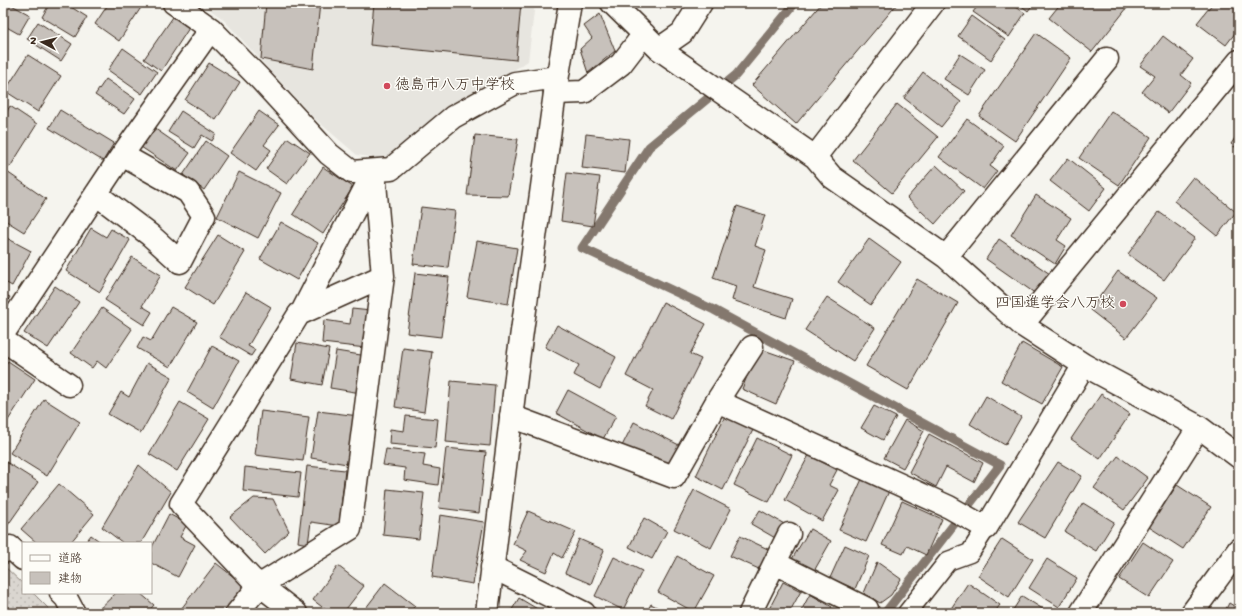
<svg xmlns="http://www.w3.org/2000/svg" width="1242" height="616" viewBox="0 0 1242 616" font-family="'Gochi Hand','Klee One',sans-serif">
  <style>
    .built { fill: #e7e5df }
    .park { fill: url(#park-dots); stroke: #8a8077 }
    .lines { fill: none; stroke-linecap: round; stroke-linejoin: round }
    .stream { stroke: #84786e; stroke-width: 9 }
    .building { fill: #c7c1bb; stroke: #3b2a1e }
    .lane-casing { stroke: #3b2a1e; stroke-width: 21 }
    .street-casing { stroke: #3b2a1e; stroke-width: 25 }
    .secondary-casing { stroke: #3b2a1e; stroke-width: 25 }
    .lane { stroke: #fdfcf7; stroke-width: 18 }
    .street { stroke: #fdfcf7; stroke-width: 22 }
    .secondary { stroke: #fdfcf7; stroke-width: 22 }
    .poi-dot { fill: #d1495b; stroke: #fdfcf7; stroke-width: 1.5 }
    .labels { text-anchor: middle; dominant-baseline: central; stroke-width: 3; stroke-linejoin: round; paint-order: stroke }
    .poi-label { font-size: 15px; fill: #3b2a1e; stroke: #fdfcf7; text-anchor: start }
  </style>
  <defs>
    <pattern id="park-dots" width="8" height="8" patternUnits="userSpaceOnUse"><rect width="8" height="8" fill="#dad6d0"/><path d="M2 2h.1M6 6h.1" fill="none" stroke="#bcb8b2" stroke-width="1.8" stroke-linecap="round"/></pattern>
  </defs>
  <rect width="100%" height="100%" fill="#f5f4ee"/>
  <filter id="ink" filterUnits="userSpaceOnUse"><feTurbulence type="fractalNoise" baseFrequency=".025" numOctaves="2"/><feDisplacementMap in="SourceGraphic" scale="8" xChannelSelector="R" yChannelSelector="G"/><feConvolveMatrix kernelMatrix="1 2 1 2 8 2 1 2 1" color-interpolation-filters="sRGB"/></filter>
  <g filter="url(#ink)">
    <!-- built -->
    <path class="built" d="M200,3H535L528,61L450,111L389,160L357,155L314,118L222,18Z"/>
    <!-- park -->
    <path class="park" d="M3,565L23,584V593H33L53,613H3Z"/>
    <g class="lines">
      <!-- stream -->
      <path class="stream" d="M795,3L736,75L649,147L582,248L714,310L1000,465L885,613"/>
    </g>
    <!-- building -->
    <path class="building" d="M3,3H8L30,15L19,34L3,25Z
      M50,3H74L71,7L87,17L75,37L42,17Z
      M109,3H144L119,41L95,24Z
      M266,3H320L313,69L261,59Z
      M374,3H521L516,60L370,45Z
      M664,3H681L676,10Z
      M822,3H898L796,124L752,85Z
      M980,3H1010L1025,13L1009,37L973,12Z
      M1018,3H1034L1028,11Z
      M1061,3H1131L1092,52L1049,18Z
      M1213,3H1239V28L1226,45L1197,23Z
      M600,14L615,51L588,73L580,49L592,38L584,26Z
      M972,16L1005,40L991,60L958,36Z
      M173,17L189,28L161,71L144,59Z
      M38,22L72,44L61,61L27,39Z
      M1036,33L1071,58L1015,141L979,116Z
      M1163,36L1193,59L1181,75L1191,83L1168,113L1142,92L1155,76L1140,66Z
      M123,48L157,72L142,94L108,70Z
      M960,54L985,70L969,95L944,79Z
      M28,55L61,76L38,112L5,91Z
      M209,63L240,82L216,120L185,100Z
      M923,72L961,102L941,127L904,98Z
      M106,79L135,99L124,114L95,95Z
      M897,104L938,137L892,193L853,160Z
      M10,106L37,124L10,167L3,162V118Z
      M60,110L114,143L103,161L49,128Z
      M181,111L216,134L212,141L202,135L194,148L168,132Z
      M259,111L279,125L264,145L271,150L256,171L230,153Z
      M1111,111L1151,137L1119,185L1079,158Z
      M967,119L1004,146L990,166L997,171L983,189L939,157Z
      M154,128L190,153L177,171L141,147Z
      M1239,132V150L1231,144Z
      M586,134L629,139L625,173L582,168Z
      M475,135L518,139L508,196L467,195Z
      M288,138L310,153L287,184L266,169Z
      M206,141L227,156L204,190L183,175Z
      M1068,158L1106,188L1089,211L1050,181Z
      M936,165L964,191L935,224L907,198Z
      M323,167L353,187L323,234L293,214Z
      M7,172L46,199L24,232L3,219V178Z
      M239,172L281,193L258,238L217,217Z
      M567,173L600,177L593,226L561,221Z
      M1193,177L1236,212L1217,236L1174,201Z
      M1036,195L1071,218L1057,240L1066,246L1055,264L1011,235Z
      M737,206L765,215L755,246L766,250L754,287L792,299L786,318L732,300L736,286L713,278Z
      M421,207L455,211L448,268L413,264Z
      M1159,212L1195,238L1164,280L1128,254Z
      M281,222L318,243L297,280L260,259Z
      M91,228L106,237L111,229L130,240L100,292L66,271Z
      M218,235L245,252L213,305L185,287Z
      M3,236L31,251L12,286L3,281Z
      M869,239L901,262L871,305L838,282Z
      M999,239L1050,274L1036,294L986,259Z
      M477,241L517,248L508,304L467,297Z
      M132,257L161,275L142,306L152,312L144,325L105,300Z
      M1118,271L1157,298L1126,338L1090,310Z
      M415,273L449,277L441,337L407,333Z
      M917,279L958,303L908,390L866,366Z
      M55,286L79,302L48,348L24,333Z
      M246,292L271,307L248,346L255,350L251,356L219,337Z
      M3,294L10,297L3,309Z
      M827,297L875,328L853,361L805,330Z
      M663,302L706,324L690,354L701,359L671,419L645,406L653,390L626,376Z
      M171,307L197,322L170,367L137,348L143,337L151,341Z
      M102,308L132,329L106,368L97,361L92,368L71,353Z
      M352,309L371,311L366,348L322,343L324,320L350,324Z
      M557,325L616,357L600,389L574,375L579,365L545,347Z
      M297,343L329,349L322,385L291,379Z
      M1022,343L1063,367L1042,404L1001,381Z
      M212,346L239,361L213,408L187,392Z
      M403,348L432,352L424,412L395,407Z
      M758,348L795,361L776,404L742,389Z
      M336,351L367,356L361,393L330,388Z
      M8,361L35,379L3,428V369Z
      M147,363L172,377L141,433L108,414L121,392L129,397Z
      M451,381L495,385L490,446L446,442Z
      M568,390L616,416L603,439L556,413Z
      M1101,394L1130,414L1100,459L1071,439Z
      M986,396L1021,417L1005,445L970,424Z
      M44,399L80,422L47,476L10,453Z
      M180,402L209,419L177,471L149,454Z
      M874,406L896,417L883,440L861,428Z
      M261,411L309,417L303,461L255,455Z
      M318,411L359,416L353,465L311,458Z
      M406,416L438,419L435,448L389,444L390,429L404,431Z
      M725,416L753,430L723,490L696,476Z
      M905,420L924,431L903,468L884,458Z
      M634,422L679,445L668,469L622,446Z
      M929,434L983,463L974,482L946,467L936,487L909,472Z
      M757,438L792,455L769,502L734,485Z
      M446,448L486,452L479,513L439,508Z
      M386,449L425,454L423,466L440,469L438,485L404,480L405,468L383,465Z
      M809,455L837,470L829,485L839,490L822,521L785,500Z
      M1118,456L1148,478L1124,510L1094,488Z
      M3,460L38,482L3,532Z
      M1058,462L1082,476L1045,538L1018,522Z
      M139,465L171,492L141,543H123L102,527Z
      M307,466L345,470L339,526L311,522L308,544L298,542Z
      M245,467L301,473L298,497L243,491Z
      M862,479L889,491L866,542L839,530Z
      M59,484L94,514L70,543H37L21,529Z
      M1177,485L1211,507L1183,549L1149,527Z
      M387,489L424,493L419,539L383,535Z
      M694,490L731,509L711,548L674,529Z
      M254,498L273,499L289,531L265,554L230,517Z
      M902,501L942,519L926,555L907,546L903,554L882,545Z
      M1083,503L1114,522L1096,551L1065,532Z
      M760,510L786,525L777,539L751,524Z
      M528,511L576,532L562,558L554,553L546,572L520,560L527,551L513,544Z
      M169,514L187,524L180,537L195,545L178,577L151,563V549Z
      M440,515L484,522L473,584L432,577Z
      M644,518L667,531L652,559L629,547Z
      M810,529L831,541L814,571L792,559Z
      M91,535L102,543H85Z
      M740,536L770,550L761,570L730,556Z
      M579,539L604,550L591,584L565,573Z
      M1002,539L1033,559L1009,597L978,576Z
      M1143,542L1173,562L1149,598L1119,579Z
      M845,545L869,556L855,589L830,578Z
      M677,556L714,576L694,612L658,592Z
      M614,557L642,571L623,610L595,596Z
      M1047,559L1077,578L1059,607L1029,588Z
      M877,562L901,579L891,595L880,603L864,593Z
      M216,563L245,586L223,613H178Z
      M338,566L364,586L343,613H330L313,600Z
      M783,582L801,591L789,613H767Z
      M385,583L415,606L409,613H362Z
      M968,583L1000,605L994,613H948Z
      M116,593H140L154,605L147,613H95Z
      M810,594L832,607L828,613H800Z
      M1022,596L1046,611L1044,613H1011Z
      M519,598L544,613H510Z
      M1229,603L1239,609V613H1224Z
      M651,604L668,613H646Z"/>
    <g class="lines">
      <defs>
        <path id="lane" d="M907,613L948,561L970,553L986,528"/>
        <path id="street" d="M174,3L211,29L261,80L329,154L352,172L391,169L453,117L515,83L557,77
          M612,3L659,49L815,157L832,177L946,257L1022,325L1084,365L1199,427L1239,457
          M659,49L682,33L701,3
          M555,93L584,92L621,64L644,34
          M815,157L933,3
          M374,171L383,276
          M96,194L150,235L180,262L204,216L188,192L122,155
          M946,257L1107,59
          M302,312L374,171
          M1022,325L1239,61
          M3,334L122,155L211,29
          M3,340L69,385
          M717,401L752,347
          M511,416L674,477L717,401L949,507L986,528L1084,365
          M3,552L10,547L23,559
          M775,563L867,609
          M492,567L584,613
          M61,593L66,598L74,613
          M237,613L260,585L350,529L383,276L299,314L181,504L252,579L296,613
          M750,613L789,534
          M1081,613L1199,427
          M1192,613L1239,549"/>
        <path id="secondary" d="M487,613L519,353L555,93L570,3"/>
      </defs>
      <!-- lane casing -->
      <use href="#lane" class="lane-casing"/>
      <!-- street casing -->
      <use href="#street" class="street-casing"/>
      <!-- secondary casing -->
      <use href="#secondary" class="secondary-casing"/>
      <!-- lane -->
      <use href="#lane" class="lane"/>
      <!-- street -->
      <use href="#street" class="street"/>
      <!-- secondary -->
      <use href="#secondary" class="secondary"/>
    </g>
  </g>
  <!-- markers -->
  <g class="poi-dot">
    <circle cx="387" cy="86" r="4"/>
    <circle cx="1123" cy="304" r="4"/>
  </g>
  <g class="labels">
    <!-- poi labels -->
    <g class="poi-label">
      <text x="395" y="86">徳島市八万中学校</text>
      <text x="1115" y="304" text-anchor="end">四国進学会八万校</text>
    </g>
  </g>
  <!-- margin -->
  <rect width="1242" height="616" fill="none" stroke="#fdfcf7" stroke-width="16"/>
  <rect x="8" y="8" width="1226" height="600" fill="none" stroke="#3b2a1e" stroke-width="1.5" filter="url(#ink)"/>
  <!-- legend -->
  <rect x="22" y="542" width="130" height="52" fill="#fdfcf7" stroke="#afa8a0"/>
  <rect x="30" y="555" width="20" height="6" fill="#fdfcf7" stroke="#afa8a0"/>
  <text x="58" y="562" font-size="12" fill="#3b2a1e">道路</text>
  <rect x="30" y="572" width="20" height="12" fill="#c7c1bb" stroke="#afa8a0"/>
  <text x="58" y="582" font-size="12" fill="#3b2a1e">建物</text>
  <!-- north arrow -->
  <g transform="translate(42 42) rotate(277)" stroke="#fdfcf7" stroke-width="3" paint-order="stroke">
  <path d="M0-3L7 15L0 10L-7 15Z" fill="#3b2a1e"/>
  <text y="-6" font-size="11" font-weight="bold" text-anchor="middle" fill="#3b2a1e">N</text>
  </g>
</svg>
